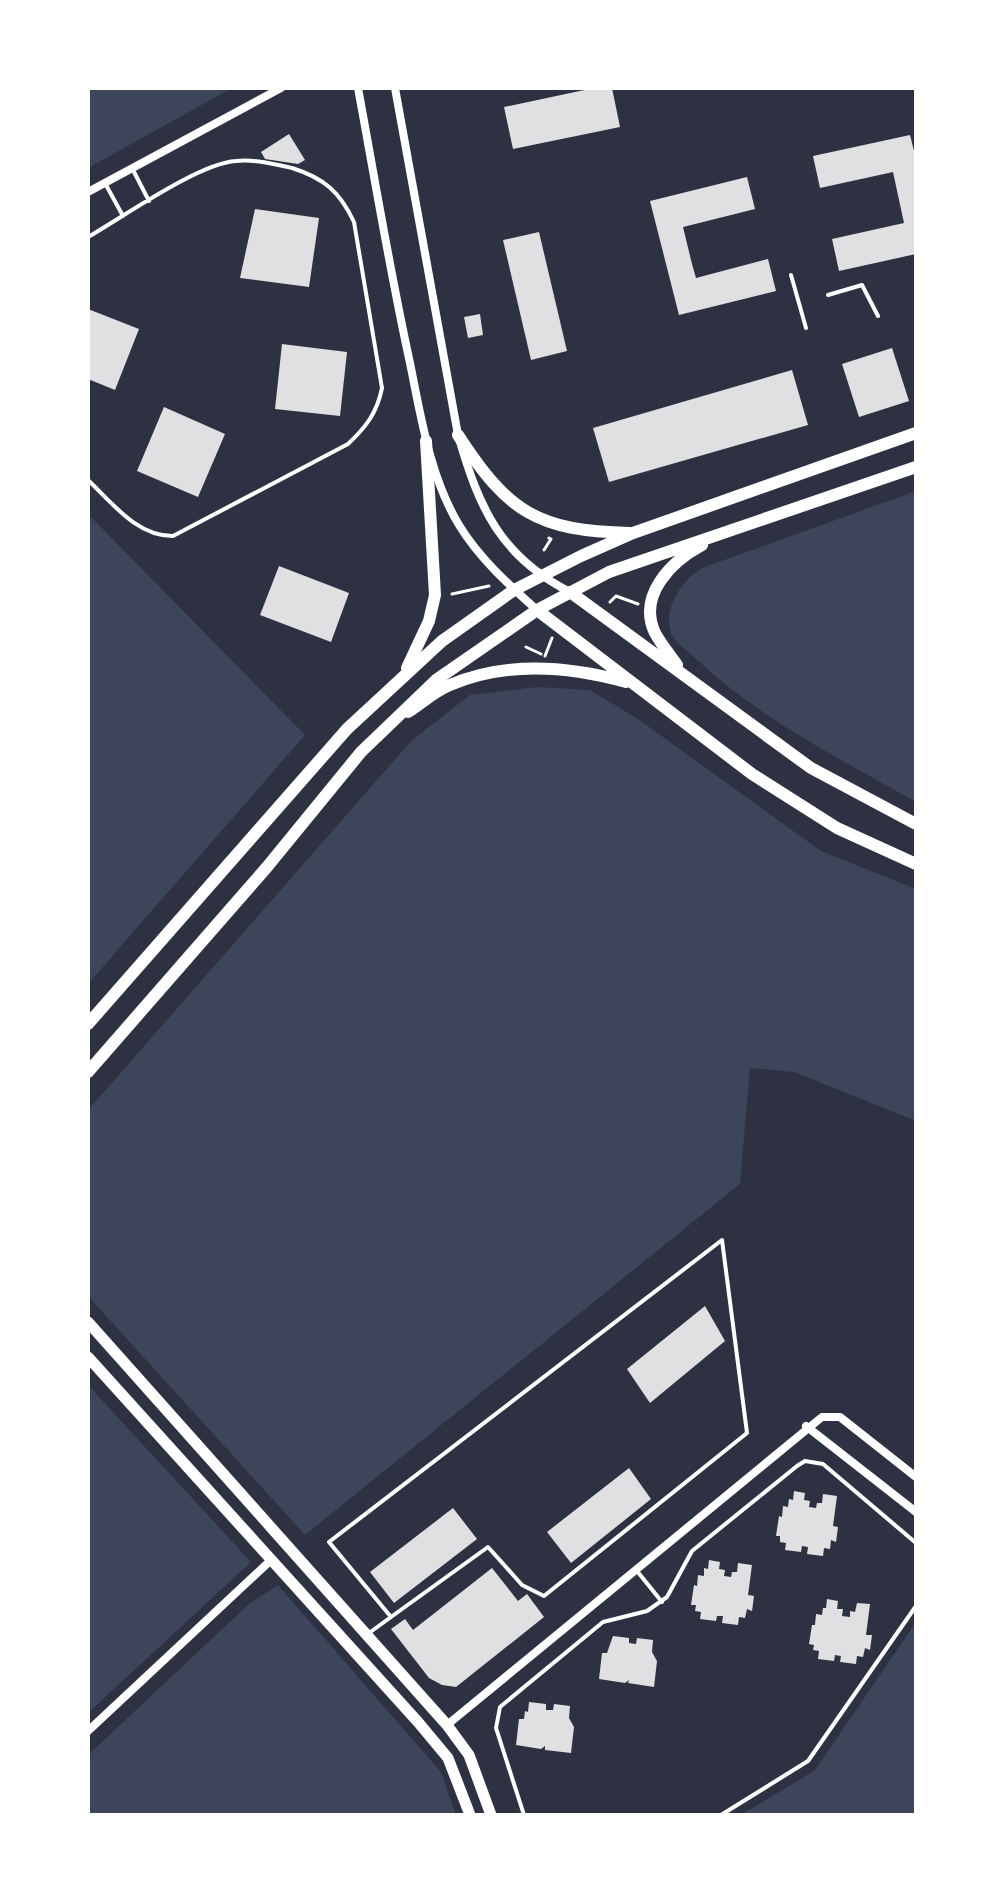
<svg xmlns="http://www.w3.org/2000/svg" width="1004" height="1903" viewBox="0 0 1004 1903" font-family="Raleway,sans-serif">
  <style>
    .green { fill: #3c4559 }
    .building { fill: #e0e0e3 }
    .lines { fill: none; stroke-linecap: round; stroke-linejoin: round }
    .path { stroke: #fff; stroke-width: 3 }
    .service { stroke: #fff; stroke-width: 4 }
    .minor { stroke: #fff; stroke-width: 8 }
    .tertiary { stroke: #fff; stroke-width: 11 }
    .secondary { stroke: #fff; stroke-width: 12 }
  </style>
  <rect width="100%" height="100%" fill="#2d3142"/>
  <!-- green -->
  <path class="green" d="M88,88H232L88,168Z
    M916,491V802C840,759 758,718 694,657C688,651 676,643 672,635C661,610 682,580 702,568Z
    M88,514L305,735L88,984Z
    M537,687L590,690L638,719L821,851L916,889V1121L794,1072L750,1068L740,1184L305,1535L88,1296V1110L412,740L470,695Z
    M88,1385L251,1562L88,1713Z
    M278,1585L441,1772L456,1815H88V1755L250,1603Z
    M916,1622V1815H741L815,1770Z"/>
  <!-- building -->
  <path class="building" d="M594,88H612L620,127L513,149L504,107Z
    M289,134L305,160L298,164L265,159L261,152Z
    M910,135L916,159V254L839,271L832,239L904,223L893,172L820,188L813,156Z
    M747,177L755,209L683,227L692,264L696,278L768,259L776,291L679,315L650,201Z
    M255,209L319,218L309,287L240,278Z
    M539,232L567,351L531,360L503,240Z
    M88,309L139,329L115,390L88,379Z
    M480,314L483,335L468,338L464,317Z
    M282,344L347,352L340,416L275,409Z
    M892,348L909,401L859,417L842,364Z
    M792,370L808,425L609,482L593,428Z
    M164,407L225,434L198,497L137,471Z
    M279,566L349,593L331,642L260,615Z
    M705,1306L725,1341L650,1403L627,1369Z
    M629,1468L651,1499L571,1563L547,1532Z
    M794,1491L805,1493L804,1500L810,1501L809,1507L816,1508L817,1503H822L823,1494L837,1496L833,1526L838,1527L836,1542L831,1540L830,1549L824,1548L823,1556L807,1554L808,1547L802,1546L801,1552L785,1550L786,1543L780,1542V1536H776L779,1516L782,1517L783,1506L788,1507L789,1499L793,1500Z
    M453,1508L477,1539L394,1603L370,1572Z
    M709,1560L720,1562L719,1569L725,1570L724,1576L731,1577L732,1572H737L738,1563L752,1565L748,1595L754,1596L752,1611L747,1609L745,1618L739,1617L738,1625L722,1623L723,1616H717L716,1621L700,1619L701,1612L695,1611L696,1605H691L694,1585L697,1586L698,1575L704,1576V1568L708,1569Z
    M492,1568L518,1601L527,1594L544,1617L456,1687L442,1685L429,1678L391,1629L405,1619L413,1630Z
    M827,1599L838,1601L837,1609H843L842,1616L850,1617V1611L855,1612L857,1603L870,1604L866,1635H872L870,1650L865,1648L863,1657L857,1656L856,1664L840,1662L841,1656L835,1655L834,1661L818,1659L819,1651L813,1650L814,1645L809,1644L812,1625H815L816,1614L822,1615L823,1608H826Z
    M613,1636L629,1638V1643L636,1644L637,1638L653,1640L652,1652L657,1661L654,1687L628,1683L629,1680L625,1683L599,1679L602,1653H607Z
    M529,1702L546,1704V1710H553L554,1704L570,1706L569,1718L574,1727L571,1753L545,1750V1746L541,1749L516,1745L519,1719H524L525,1711L528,1712Z"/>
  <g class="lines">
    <!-- path -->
    <path class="path" d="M544,550L551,539L549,538
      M452,594L489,586
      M610,602L616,596L638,604
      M526,647L541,654
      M545,656L552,638"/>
    <!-- service -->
    <path class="service" d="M132,168L149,201
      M106,185L123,216
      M88,237C123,217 199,163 236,161C254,159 275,164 292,168C324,178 340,192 354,222L382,388C377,413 366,427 348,444L173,536C137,536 113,504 88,480
      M791,275L806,328
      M828,295L862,285L878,316
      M637,1571L662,1602
      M369,1633L391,1617L488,1547L522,1585L544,1596L747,1433L722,1240L329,1542L391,1617
      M524,1815L496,1728L500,1707L603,1622L647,1611L667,1597L692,1551L797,1466L805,1461L823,1464L916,1543
      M721,1815L808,1761L916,1606"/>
    <!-- minor -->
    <path class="minor" d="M358,88C375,180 390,272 410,363C421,417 430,477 459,525C479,558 509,585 537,610
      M395,88L458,435C479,508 500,556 570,592
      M88,192L281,88
      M806,1426L916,1512
      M447,1725L822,1417H840L916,1477
      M88,1731L270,1561"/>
    <!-- tertiary -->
    <path class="tertiary" d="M88,1322L447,1725L469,1755L491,1815
      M88,1357L418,1722L448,1758L470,1815"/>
    <!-- secondary -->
    <path class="secondary" d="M458,435C508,512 537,531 630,533
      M570,592L811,768L916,824
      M537,610L752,774L837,828L916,864
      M677,665C670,655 661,644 655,633C637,595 672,561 702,545
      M407,668L429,621L435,595L426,441
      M408,712C422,703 435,691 450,685C506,661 568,666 626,682
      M88,1024L347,729L442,641L514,590L581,556L633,533L916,433
      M88,1072L267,867L361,752L436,680L537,610L609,572L916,467"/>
  </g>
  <!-- border -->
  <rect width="1004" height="1903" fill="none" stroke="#ffffff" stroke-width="180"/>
</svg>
